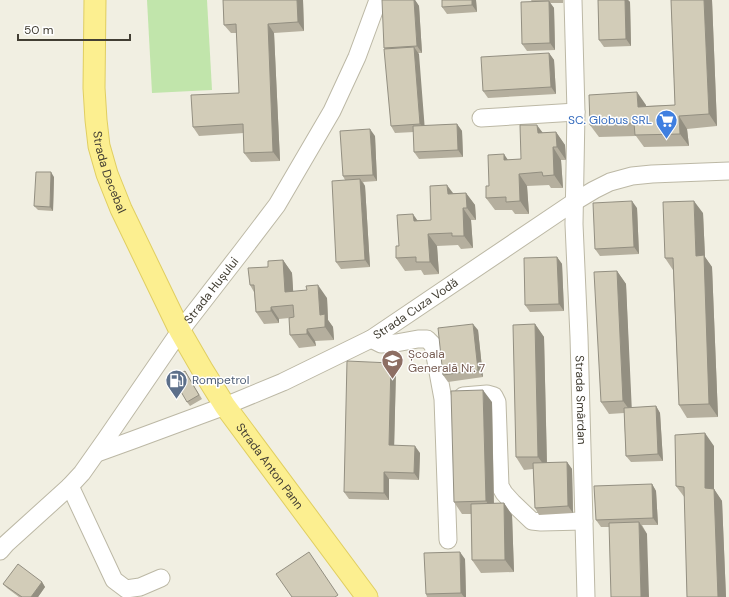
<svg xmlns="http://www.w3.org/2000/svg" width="729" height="597" viewBox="0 0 729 597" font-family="'DM Sans',sans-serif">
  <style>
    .garden { fill: #c1e5ab }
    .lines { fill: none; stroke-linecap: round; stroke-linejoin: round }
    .minor-casing { stroke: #bcb8a5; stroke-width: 19 }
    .major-casing { stroke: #e0ce61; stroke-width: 23 }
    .minor { stroke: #fff; stroke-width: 17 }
    .major { stroke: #fcef90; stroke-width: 21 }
    .wall { fill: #b5af9e }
    .shaded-wall { fill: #938f81 }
    .building { fill: #d2ccb8; stroke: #938f81 }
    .labels { text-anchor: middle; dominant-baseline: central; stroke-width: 3; stroke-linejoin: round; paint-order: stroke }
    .shop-label { font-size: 12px; fill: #366cbe; stroke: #fff; text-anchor: end }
    .street-label { font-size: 12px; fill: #423e33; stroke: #fff }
    .education-label { font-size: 12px; fill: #785e54; stroke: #fff; text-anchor: start }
    .service-label { font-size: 12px; fill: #4e5e75; stroke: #fff; text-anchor: start }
  </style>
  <rect width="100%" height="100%" fill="#f1efe2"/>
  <!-- garden -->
  <path class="garden" d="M147,0H207L212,90L152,93Z"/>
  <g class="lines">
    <defs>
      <g id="minor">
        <path id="s1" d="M573,0L576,112L574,224L579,337L586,597"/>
        <path d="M481,118L576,112"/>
        <path d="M371,339L381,344L396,343L418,339H427L433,345L443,399L448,540"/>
        <path d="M463,396L487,394L494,396L497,402L500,486L504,493L513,503L532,521L541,522L584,521"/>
        <path id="s2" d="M97,453L133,440L225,406L283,382L371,339L574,202L594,190L610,182L632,176L652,174L729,171"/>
        <path d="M70,486L114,580L126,589L140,587L161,578"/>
        <path id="s3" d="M0,551L6,544L70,486L82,473L106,439L180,331L242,251L277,205L332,111L357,57L378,0"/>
      </g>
      <g id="major">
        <path id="s4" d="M95,0L94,88L96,120L99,146L107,174L121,209L180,331L202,369L225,406L367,597"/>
      </g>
    </defs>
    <!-- minor casing -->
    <use href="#minor" class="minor-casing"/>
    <!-- major casing -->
    <use href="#major" class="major-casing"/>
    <!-- minor -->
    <use href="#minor" class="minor"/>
    <!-- major -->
    <use href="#major" class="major"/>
  </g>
  <!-- wall -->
  <path class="wall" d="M223,0H303L304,31L274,33L280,161L251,162L244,153V133L199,136L193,127L239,93L237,33H231L224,25Z
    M391,0H415L419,6L422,53H418L424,126L457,124L462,131L463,157L419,159L414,152V132L395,133L391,126L386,49L384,48Z
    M476,0L477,12L447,14L442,7Z
    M531,0H563V3H550L554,8L555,50L527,51L522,44L532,2Z
    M598,0H628L630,2L631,46L604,47L599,40Z
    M671,0H712L717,126L687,129L689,146L644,147L636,136L599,137L590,125L646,105V106L675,105Z
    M549,53L554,60L556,94L488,98L483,91Z
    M556,132L565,145L566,160H561L563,188H551L549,185L527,186L529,214H515L512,210H495L486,198L489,186L508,160L521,159L543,133Z
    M375,136L377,181L363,182L365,186L370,267L341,269L336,262L345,180L343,176Z
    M54,177L53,211L38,210L34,206Z
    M453,193H466L475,205L476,220H471L473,248L461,249L458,245L437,246L439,274L424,275L421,270L405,271L396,258L399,246L417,220H431Z
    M637,208L639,254L600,256L595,249Z
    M703,213L705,257L712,267L718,417L687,418L679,405L673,270L665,258Z
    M557,257L562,264L564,311L530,312L525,305Z
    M283,260L292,273L293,291L327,298L328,320L333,327L334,340L315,341L316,346L299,348L290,335L289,318L279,319V323L264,324L256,312L254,292L250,285L268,267Z
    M617,271L626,284L631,408L656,406L660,413L663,461L631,462L626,456L624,413L609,414L601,402Z
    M535,324L544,337L547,463L567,462L572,469L573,513L539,515L535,508L533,469L524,470L516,457Z
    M478,330L483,377L448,382L443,375Z
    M396,370L394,445L420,453L419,480L389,479V500L349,499L344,492Z
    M188,376L202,399L190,406L187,402Z
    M492,402L494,503H504L512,515L514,572L481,573L472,560L471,514H462L454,502Z
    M714,446V489L722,501L726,597H687L685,498L676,486Z
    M652,484L656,491L658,525H642L647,534L609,527H601L596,520Z
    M465,559L466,597H427L426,594Z
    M42,582L45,587L38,597H19L7,588L3,584Z"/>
  <!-- shaded-wall -->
  <path class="shaded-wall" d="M297,0H303L304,31L298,22Z
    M414,0H415L419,6L422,53L417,46Z
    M472,0H476L477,12L472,5Z
    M625,0H628L630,2L631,46L626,39Z
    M704,0H712L717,126L709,114Z
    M549,1L554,8L555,50L550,43Z
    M268,24L274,33L280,161L273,152Z
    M414,47L419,54L425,131L420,124Z
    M549,53L554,60L556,94L551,87Z
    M637,92L646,105L647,119L638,107Z
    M679,116L687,129L689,146L680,134Z
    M457,124L462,131L463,157L458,150Z
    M537,125L546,137L538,133Z
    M370,129L375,136L377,181L373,175Z
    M556,132L565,145L566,160L557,147Z
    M553,147L561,160L563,188L554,175Z
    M504,154L512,166L504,160Z
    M51,172L54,177L53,211L50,207Z
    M519,174L527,186L529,214L520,201Z
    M360,179L365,186L370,267L365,260Z
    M447,185L456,197L448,194Z
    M466,193L475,205L476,220L467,208Z
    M632,201L637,208L639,254L634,247Z
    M694,201L703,213L705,257L712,267L718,417L709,404L696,256Z
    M463,208L471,220L473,248L464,236Z
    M413,214L422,227L414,221Z
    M428,234L437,246L439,274L430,262Z
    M557,257L562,264L564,311L559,304Z
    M283,260L292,273L294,304L285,292Z
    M617,271L626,284L632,413L623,401Z
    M318,285L327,298L328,320L333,327L334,340L325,327L320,315Z
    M271,307L279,319V323L271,311Z
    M473,324L478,330L483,377L478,370Z
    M535,324L544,337L547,469L538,457Z
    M307,329L315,341L316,346L307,334Z
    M391,363L396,370L394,452L389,445Z
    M483,390L492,402L494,514L486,501Z
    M656,406L660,413L663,461L658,454Z
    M705,433L714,446V489L722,501L726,597H718L705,488Z
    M415,446L420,453L419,480L414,473Z
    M567,462L572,469L573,513L568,506Z
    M384,472L389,479V500L384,493Z
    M652,484L656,491L658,525L653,518Z
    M504,503L512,515L514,572L505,560Z
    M639,522L647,534L649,597H641Z
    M460,552L465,559L466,597H464L461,593Z
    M42,582L45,587L38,597H31Z"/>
  <!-- building -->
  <path class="building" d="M223,0H297L298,22L268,24L273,152L244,153L243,124L193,127L191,95L239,93L236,24L224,25Z
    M382,0H414L417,46L384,48Z
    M442,0H472V5L442,7Z
    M598,0H625L626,39L599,40Z
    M671,0H704L709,114L679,116L680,134L635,135L634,123L590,125L589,95L637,92L638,107L675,105Z
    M549,1L550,43L522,44L521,2Z
    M414,47L420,124L391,126L384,49Z
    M549,53L551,87L483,91L481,57Z
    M457,124L458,150L414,152L413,126Z
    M520,125H537L538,133L556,132L557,147H553L554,175L543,176L542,172L519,174L520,201L506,202V197L486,198V186H489L488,155L504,154V160L521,159Z
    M370,129L373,175L343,176L340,131Z
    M36,172H51L50,207L34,206Z
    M360,179L365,260L336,262L332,181Z
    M447,185L448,194L466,193L467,208H463L464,236H452V233L428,234L430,262H416V257L396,258V246H399L397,215L413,214L414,221L431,220L430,186Z
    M632,201L634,247L595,249L593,203Z
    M694,201L696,256L704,255L709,404L679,405L673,258H665L663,202Z
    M557,257L559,304L525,305L524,258Z
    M283,260L285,292L307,290L306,286L318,285L320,315L325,314V327L307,329V334L290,335L289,318L294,317L293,305L271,307V311L256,312L254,285H250L248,268L268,267V261Z
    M617,271L623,401L601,402L594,272Z
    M473,324L478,370L443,375L438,328Z
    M535,324L538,457H516L513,325Z
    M347,361L391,363L389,445L415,446L414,473L384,472V493L344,492Z
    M185,371L199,395L187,402L173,378Z
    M483,390L486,501L454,502L451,391Z
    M656,406L658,454L626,456L624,408Z
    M705,433V488L714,489L718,597H687L684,487L676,486L675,435Z
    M567,462L568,506L535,508L533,463Z
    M652,484L653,518L596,520L594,486Z
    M504,503L505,560H472L471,504Z
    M639,522L641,597H611L609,523Z
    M309,552L338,595L335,597H292L276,574Z
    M460,552L461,593L426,594L424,553Z
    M18,564L42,582L31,597H22L3,584Z"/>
  <!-- icons -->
  <defs>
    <symbol id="supermarket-pin" viewBox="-11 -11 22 30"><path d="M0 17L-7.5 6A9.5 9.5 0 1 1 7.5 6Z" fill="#3f7fe0" stroke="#fff"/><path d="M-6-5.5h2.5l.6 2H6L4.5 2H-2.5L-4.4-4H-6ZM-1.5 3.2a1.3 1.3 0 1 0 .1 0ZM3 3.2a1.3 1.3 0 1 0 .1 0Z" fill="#fff"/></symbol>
    <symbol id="school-pin" viewBox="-11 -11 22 30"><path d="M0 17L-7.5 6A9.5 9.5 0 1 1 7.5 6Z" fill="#8d6e63" stroke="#fff"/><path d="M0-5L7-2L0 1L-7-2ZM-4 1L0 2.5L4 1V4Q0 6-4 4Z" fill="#fff"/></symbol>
    <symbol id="fuel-pin" viewBox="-11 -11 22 30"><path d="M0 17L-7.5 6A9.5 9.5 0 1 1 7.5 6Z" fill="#5c6f8a" stroke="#fff"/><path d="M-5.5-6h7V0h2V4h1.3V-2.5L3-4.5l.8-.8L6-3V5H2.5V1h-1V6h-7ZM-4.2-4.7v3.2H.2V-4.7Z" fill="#fff"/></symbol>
  </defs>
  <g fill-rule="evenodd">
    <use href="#supermarket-pin" x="654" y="108" width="25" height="34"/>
    <use href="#school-pin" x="380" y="348" width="25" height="34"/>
    <use href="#fuel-pin" x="164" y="368" width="25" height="34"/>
  </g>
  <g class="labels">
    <!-- shop labels -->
    <g class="shop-label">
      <text x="652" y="120">SC. Globus SRL</text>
    </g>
    <!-- street labels -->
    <g class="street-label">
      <text stroke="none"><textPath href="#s4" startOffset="174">Strada Decebal</textPath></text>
      <text stroke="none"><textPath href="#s3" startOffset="337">Strada Hușului</textPath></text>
      <text stroke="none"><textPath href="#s2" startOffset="351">Strada Cuza Vodă</textPath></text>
      <text stroke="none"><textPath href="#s1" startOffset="400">Strada Smârdan</textPath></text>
      <text stroke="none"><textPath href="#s4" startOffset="511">Strada Anton Pann</textPath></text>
    </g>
    <!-- education labels -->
    <g class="education-label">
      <text x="408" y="354">Școala<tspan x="408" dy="14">Generală Nr. 7</tspan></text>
    </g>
    <!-- service labels -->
    <g class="service-label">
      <text x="192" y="380">Rompetrol</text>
    </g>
  </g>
  <!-- scale -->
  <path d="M18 34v6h112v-6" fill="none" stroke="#423e33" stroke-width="2"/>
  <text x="24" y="34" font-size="12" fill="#423e33" stroke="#ffffff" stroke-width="3" paint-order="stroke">50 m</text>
</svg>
